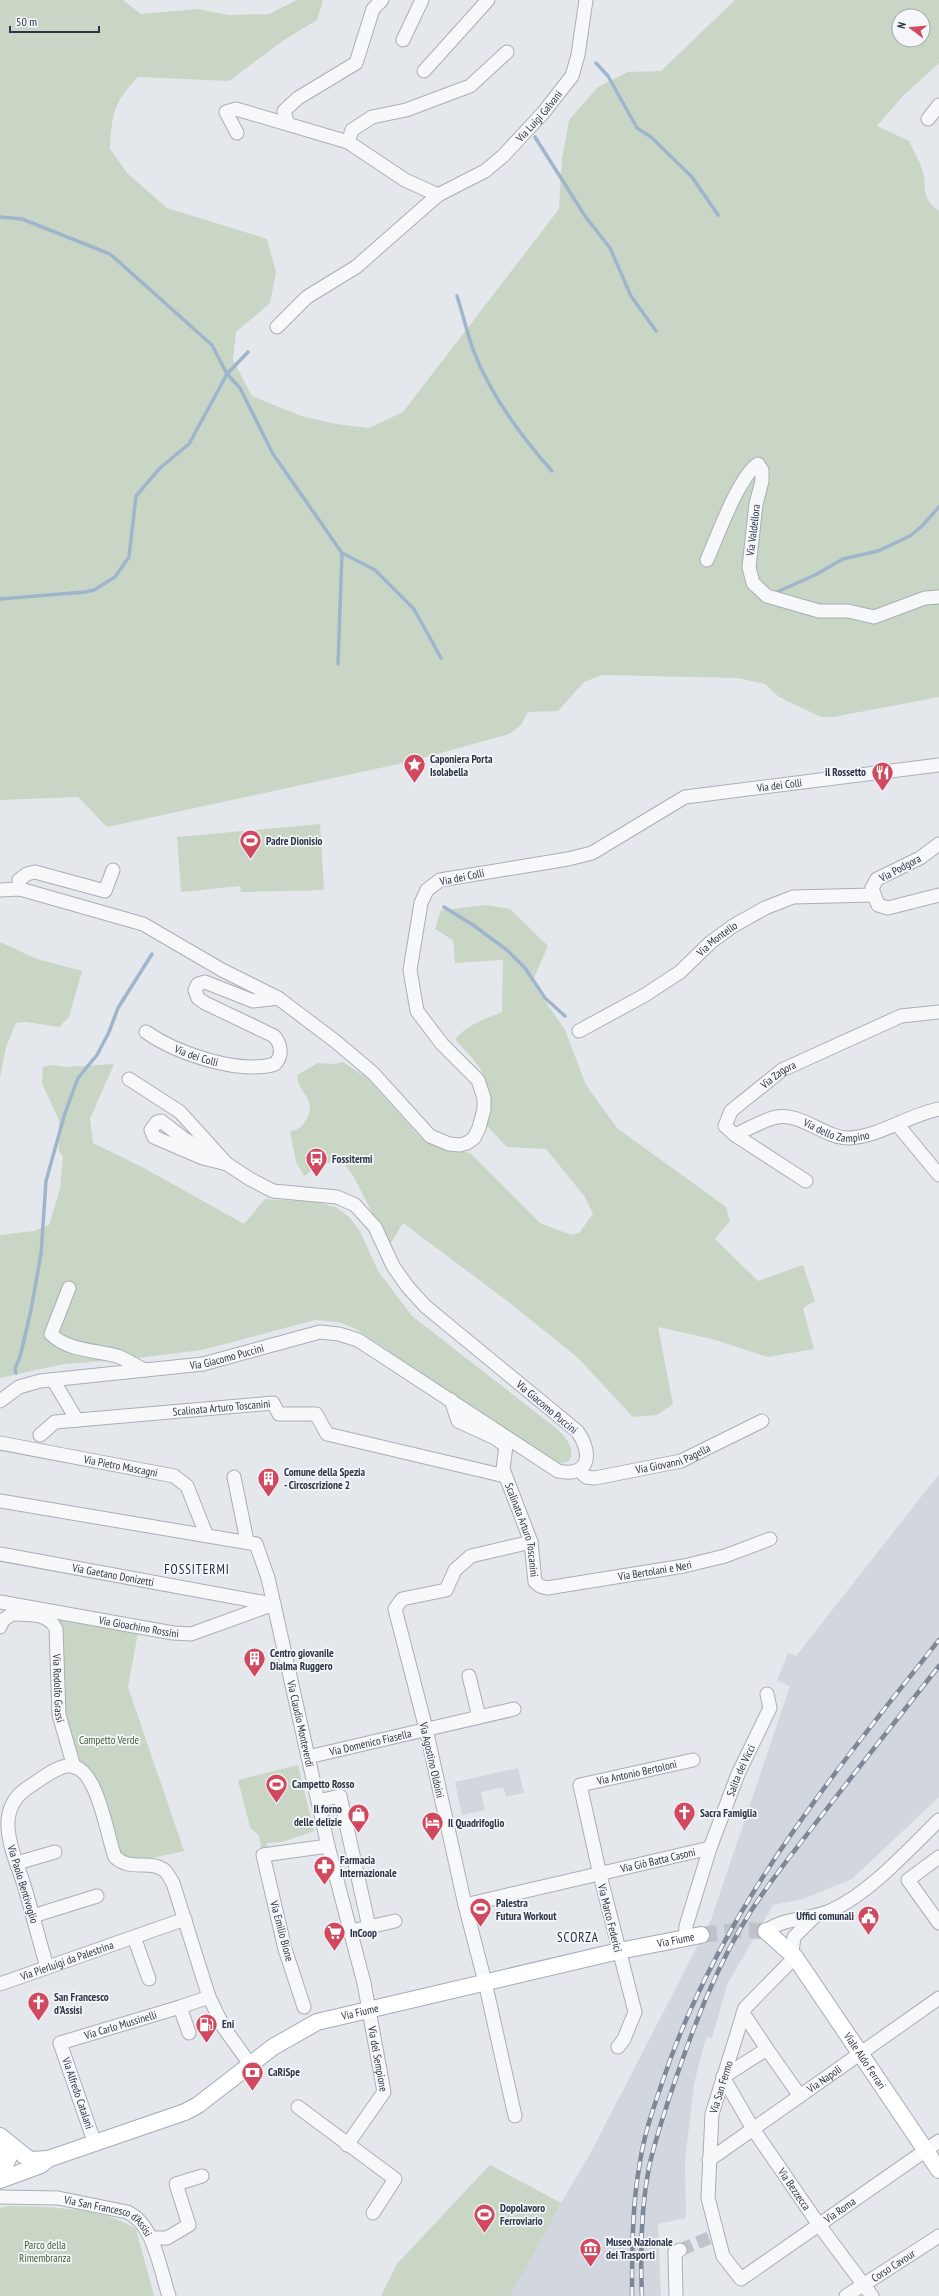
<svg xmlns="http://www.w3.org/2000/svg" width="939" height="2296" viewBox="0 0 939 2296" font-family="'PT Sans Narrow',sans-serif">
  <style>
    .built { fill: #d2d6de }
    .green { fill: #c9d6c5; fill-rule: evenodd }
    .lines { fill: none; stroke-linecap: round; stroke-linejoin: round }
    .stream { stroke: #9fb5cc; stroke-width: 3.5 }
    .minor-tunnel { stroke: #bfc3cb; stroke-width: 13; stroke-dasharray: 13 6; stroke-linecap: butt }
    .major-tunnel { stroke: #bfc3cb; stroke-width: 16; stroke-dasharray: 16 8; stroke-linecap: butt }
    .minor-casing { stroke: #a9aeb7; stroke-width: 15 }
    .major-casing { stroke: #a3abb8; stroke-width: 18 }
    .minor { stroke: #f7f8fa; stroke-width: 13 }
    .major { stroke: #fff; stroke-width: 16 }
    .rail-casing { stroke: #7d8796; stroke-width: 4.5 }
    .rail { stroke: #f4f6f9; stroke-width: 3; stroke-dasharray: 9; stroke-linecap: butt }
    .labels { text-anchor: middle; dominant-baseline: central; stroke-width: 3.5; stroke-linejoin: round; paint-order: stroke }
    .street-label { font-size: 11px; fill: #2b3545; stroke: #f4f6f9 }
    .poi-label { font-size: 11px; font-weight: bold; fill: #2b3545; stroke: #f4f6f9; text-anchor: start }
    .park-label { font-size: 11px; fill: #406138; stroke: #f4f6f9 }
    .quarter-label { font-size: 13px; letter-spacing: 1px; fill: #1d2636; stroke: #f4f6f9 }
  </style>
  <rect width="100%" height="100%" fill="#e4e7ec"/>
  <!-- built -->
  <path class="built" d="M939,1474V1797L852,1879L803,1899L773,1905L727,1985L712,2038L706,2037L694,2084L685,2161L686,2218L658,2224L661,2296H381L397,2264L490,2165L561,2203L590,2154L711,1920L790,1686L777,1681L788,1653L796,1656Z
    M518,1768L524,1793L506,1797L503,1787L481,1792L485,1810L462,1815L455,1782Z"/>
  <!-- green -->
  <path class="green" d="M0,0H123L141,14L197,9L229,15L269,14L297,0H323L317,20L284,40L229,81L138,77C113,103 112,114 110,149L128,174L167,208L267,239L276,272L270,303L236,332L233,360L252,396L301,416L336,424L369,428L403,412L559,209L562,159L569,120L598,87L628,72L661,71L735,0H939V63L902,97L877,126L909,141C913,150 919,160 922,169C928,187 919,197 939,211V697L833,717H821L779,697L765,684L738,678L602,675L584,682L558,711L528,712L521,725L509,734L412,761L107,827L78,797L0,800ZM899,16H923V40H899Z
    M320,824L324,890L241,892L240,886L181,892L177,837Z
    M486,905L510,909L548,946L532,982L565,1030L586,1085L617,1128L726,1207L730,1221L715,1239L758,1281L803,1265L815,1301L803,1308L814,1349L768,1357L712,1339L658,1327L673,1404L657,1415L633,1417L578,1358L506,1300L403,1223L389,1246L354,1177L343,1162L323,1163L304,1176L296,1162L290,1131C299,1130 303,1126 307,1118C317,1097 298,1094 297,1075L318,1063L333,1064L343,1062L367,1078L420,1137L454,1150L470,1153L540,1223L571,1235L579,1233L593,1214L585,1197L546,1149L507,1147L485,1124C493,1078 485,1072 455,1039C467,1025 485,1019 502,1012L503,960L455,963L453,940L435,929L441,910Z
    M0,942L37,959L82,971L69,1017L59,1027L26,1022L16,1023L6,1047L0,1078Z
    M114,1064L90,1119L93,1143L144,1168L244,1224L265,1199L316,1202L336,1207L349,1217L360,1231L378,1271L412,1316L557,1429C566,1437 576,1449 569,1461L559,1464L547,1459L356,1329L338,1322L315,1320L202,1350L129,1359L64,1364L0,1378V1235L34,1231L49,1225L60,1189L63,1157L59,1151V1120L42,1083L43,1067L51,1065L66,1067Z
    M60,1619L138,1633L128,1687L184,1851L139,1861L120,1857L100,1787L94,1774L78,1763L66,1711Z
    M298,1765L314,1831L282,1842L267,1843L268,1851L262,1853L259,1836L250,1827L238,1780Z
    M490,2165L561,2203L510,2296H381L397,2264Z
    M9,2206C47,2207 104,2207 136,2229L154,2296H0V2208Z"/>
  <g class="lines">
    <!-- stream -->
    <path class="stream" d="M596,63L608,76L637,128L651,137L692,177L718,215
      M535,137L585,216L610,248L631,296L656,331
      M0,217L22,219L110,254L212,345L227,374L240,388L273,454L342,553L375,570L414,609L441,658
      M457,296C463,314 467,334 474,352C491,396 521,436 552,471
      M777,592L815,575L843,559L878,551L910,536L922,526L939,507
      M0,599L85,592L94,590L115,577L129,557L136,496L160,468L189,444L227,374L248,352
      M338,664L342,553
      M444,907L473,925L507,950L525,968L545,998L565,1016
      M16,1373L15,1368L20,1357L31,1310L41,1254L46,1181L65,1113L78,1078L97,1055L109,1032L118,1008L152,954"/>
    <!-- minor-tunnel -->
    <path class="minor-tunnel" d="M680,2250L709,2238"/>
    <!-- major-tunnel -->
    <path class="major-tunnel" d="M701,1935L742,1930L766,1931"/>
    <defs>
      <g id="minor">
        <path d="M403,40L422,0"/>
        <path d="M424,71L488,0"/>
        <path d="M928,119L939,105"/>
        <path d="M287,122L284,111L298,98L356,63L373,9L382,0"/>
        <path d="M237,133L226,112L236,109L348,142L405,180L438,195"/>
        <path d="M348,142L352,130L372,117L406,110L470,86L507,52"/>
        <path id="s1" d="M277,327L307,297L356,267L438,195L485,171L503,156L543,113L572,76L578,55L586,0"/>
        <path d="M707,560C717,537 739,476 758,464L762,470V481L756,504L749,567L753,583L767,596L819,611H848L874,617L925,598L939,597"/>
        <path d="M939,844L920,858L877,879L872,888L878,905L888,908L939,895"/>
        <path d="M20,889L19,880L27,874L35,872L105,891L113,870"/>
        <path id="s2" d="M0,890L20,889L143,924L222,970L278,998L335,1041L373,1073L430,1136L449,1144L460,1145L467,1143L474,1138L479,1128L484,1109V1098L478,1080L442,1044L417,1011L410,970L421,903L427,890L440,880L568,859L592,853L685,797L939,765"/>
        <path id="s3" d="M579,1031L645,995L680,972L711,942L733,926L765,908L793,897L873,895"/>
        <path id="s4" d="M146,1032C176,1053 239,1075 275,1064C283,1055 281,1044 274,1036L205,1003L198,998L195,990L198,984L205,982L253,1001L278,998"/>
        <path d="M161,1121L183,1138L227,1164L203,1158L154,1137L151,1130L157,1122Z"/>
        <path d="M897,1124L939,1175"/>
        <path id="s5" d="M735,1135C746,1130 765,1119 777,1117C803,1113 824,1138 849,1138C881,1136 908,1115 939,1109"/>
        <path id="s6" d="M806,1181L735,1135L725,1126L731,1111L782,1070L901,1016L939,1012"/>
        <path d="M69,1288L51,1334C68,1351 95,1350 117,1356C126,1359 136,1366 145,1370"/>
        <path d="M53,1380L77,1420"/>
        <path id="s7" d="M451,1400L458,1421L495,1438L506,1446L503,1469L531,1542L535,1582L540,1586L547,1588L684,1566L725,1556L770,1539"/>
        <path id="s8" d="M0,1401L19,1387L40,1381L203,1364L320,1332L339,1334L358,1340L558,1471C590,1478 593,1453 577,1431L425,1306L407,1286L393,1266L375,1227L355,1205L337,1197L273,1191L250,1179L227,1164L180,1112L129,1079"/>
        <path id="s9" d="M40,1435L55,1422L273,1403L279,1414H316L327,1434L505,1476"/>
        <path id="s10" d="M0,1443L174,1476L187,1486L206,1534"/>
        <path id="s11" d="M580,1471L586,1477L595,1478L681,1461L762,1421"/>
        <path d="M234,1477L247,1541"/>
        <path id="s12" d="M0,1501L256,1544L268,1578L328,1846L364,1983L384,2092L347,2145"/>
        <path id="s13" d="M0,1554L272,1604"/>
        <path id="s14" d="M0,1602L173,1633L191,1634L274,1604"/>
        <path id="s15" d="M0,1627L3,1620L12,1614C28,1614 49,1613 56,1629L59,1715L74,1767"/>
        <path d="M469,1676L479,1717"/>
        <path id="s16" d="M308,1757L514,1709"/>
        <path d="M318,1801L340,1796L369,1927"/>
        <path d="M939,1857L908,1880L939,1923"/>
        <path d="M17,1863L55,1852"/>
        <path id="s17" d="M465,1905L710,1848"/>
        <path d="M33,1916L97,1896"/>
        <path d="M351,1931L395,1921"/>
        <path d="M766,1931C785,1917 811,1920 832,1910C870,1893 909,1849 939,1820"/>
        <path d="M134,1937L149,1979"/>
        <path id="s18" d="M685,1939L686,1926L710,1848L738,1774L770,1708L767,1694"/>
        <path d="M792,1952L794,1937L813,1918"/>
        <path id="s19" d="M795,1957L745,2008L712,2114L708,2198L723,2256L741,2279L939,2141"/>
        <path d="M47,1967C39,1940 32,1912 24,1885C18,1866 9,1847 8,1827C7,1808 16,1794 32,1785C42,1778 55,1768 67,1766C97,1761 107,1837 115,1857C131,1872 149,1859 164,1870C167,1872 170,1878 173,1883L209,1997"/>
        <path id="s20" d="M0,1984L185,1919"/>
        <path d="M304,2007L285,1949L263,1855L328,1846"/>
        <path d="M743,2013L767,2049"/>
        <path d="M189,2033L180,2007L209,1997L224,2028L250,2064"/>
        <path id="s21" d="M618,2047L624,2039L635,2012L600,1875L580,1785L693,1760"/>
        <path id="s22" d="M723,2077L753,2129L819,2225L872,2296"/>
        <path d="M723,2077L767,2049L800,2096"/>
        <path d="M298,2107L395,2179L373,2213"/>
        <path d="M515,2116L485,1982L465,1905L426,1729L395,1609L402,1599L446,1590L455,1570L471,1556L531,1542"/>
        <path id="s23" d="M95,2144L60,2043L180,2007"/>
        <path id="s24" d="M709,2160L939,1998"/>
        <path id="s25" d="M0,2197L58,2198L127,2212C154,2223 160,2270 169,2296"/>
        <path d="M151,2238H167L189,2225L176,2184L202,2176"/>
        <path d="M676,2296L675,2252L680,2250"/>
        <path id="s26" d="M846,2296L939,2236"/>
      </g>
      <g id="major">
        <path id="s27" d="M766,1931L795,1957L939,2170"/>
        <path d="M0,2136L26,2157L31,2160L48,2159"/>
        <path d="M0,2174L8,2159L4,2140"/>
        <path id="s28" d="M0,2180L41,2165L48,2159L185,2112L198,2105L273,2047L317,2022L619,1951L701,1935"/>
      </g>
    </defs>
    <!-- minor casing -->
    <use href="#minor" class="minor-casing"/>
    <!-- major casing -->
    <use href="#major" class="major-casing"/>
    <!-- minor -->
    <use href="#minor" class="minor"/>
    <!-- major -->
    <use href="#major" class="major"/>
    <defs>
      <path id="rail" d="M632,2296C632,2251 632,2206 640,2162C644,2135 653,2109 662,2083C717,1916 831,1776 939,1640
        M642,2296C640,2253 641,2209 649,2167C656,2137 666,2107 676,2078C696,2020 718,1963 751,1911C770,1881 793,1853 815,1824C856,1771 897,1719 939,1666"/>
    </defs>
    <!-- rail casing -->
    <use href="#rail" class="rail-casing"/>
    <!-- rail -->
    <use href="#rail" class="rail"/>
  </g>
  <!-- icons -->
  <defs>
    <symbol id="sight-pin" viewBox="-11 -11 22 30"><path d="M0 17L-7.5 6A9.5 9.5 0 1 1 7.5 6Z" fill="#d2485f" stroke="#f4f6f9"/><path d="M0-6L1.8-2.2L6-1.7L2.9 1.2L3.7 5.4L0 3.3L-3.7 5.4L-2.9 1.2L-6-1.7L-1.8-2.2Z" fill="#fff"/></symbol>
    <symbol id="restaurant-pin" viewBox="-11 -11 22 30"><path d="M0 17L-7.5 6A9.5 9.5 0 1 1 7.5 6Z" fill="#d2485f" stroke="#f4f6f9"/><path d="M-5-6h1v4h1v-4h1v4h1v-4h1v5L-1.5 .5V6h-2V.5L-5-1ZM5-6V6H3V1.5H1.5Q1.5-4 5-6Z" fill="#fff"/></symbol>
    <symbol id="stadium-pin" viewBox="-11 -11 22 30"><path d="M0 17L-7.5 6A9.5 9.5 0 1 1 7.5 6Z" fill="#d2485f" stroke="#f4f6f9"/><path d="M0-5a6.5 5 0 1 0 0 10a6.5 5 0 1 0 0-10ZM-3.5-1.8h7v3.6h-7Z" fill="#fff"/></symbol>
    <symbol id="bus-pin" viewBox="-11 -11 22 30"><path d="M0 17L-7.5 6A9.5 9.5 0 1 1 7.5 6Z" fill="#d2485f" stroke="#f4f6f9"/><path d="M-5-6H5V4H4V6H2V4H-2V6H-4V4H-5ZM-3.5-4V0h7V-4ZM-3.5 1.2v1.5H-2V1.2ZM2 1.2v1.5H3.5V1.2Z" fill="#fff"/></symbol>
    <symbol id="building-pin" viewBox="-11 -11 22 30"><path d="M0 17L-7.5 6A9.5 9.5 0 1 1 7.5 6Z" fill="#d2485f" stroke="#f4f6f9"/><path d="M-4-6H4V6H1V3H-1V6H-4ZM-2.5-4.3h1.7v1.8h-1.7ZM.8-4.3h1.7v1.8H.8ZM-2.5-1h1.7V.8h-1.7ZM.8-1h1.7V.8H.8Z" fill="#fff"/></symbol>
    <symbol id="church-pin" viewBox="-11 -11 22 30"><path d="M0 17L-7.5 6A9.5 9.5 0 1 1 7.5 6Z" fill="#d2485f" stroke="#f4f6f9"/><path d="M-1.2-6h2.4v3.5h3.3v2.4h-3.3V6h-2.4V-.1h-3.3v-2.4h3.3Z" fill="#fff"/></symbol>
    <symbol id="shop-pin" viewBox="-11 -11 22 30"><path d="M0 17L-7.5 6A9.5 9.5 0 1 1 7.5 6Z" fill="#d2485f" stroke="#f4f6f9"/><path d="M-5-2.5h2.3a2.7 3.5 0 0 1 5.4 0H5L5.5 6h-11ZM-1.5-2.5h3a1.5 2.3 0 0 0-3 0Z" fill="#fff"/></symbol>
    <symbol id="hotel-pin" viewBox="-11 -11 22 30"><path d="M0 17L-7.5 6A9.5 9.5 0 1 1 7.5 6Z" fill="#d2485f" stroke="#f4f6f9"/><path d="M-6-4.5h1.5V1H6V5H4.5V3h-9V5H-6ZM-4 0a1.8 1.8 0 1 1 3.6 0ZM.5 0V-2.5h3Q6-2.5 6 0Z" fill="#fff"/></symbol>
    <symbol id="pharmacy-pin" viewBox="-11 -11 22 30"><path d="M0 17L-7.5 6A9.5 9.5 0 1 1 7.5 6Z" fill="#d2485f" stroke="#f4f6f9"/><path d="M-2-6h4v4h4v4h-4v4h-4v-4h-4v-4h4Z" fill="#fff"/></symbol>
    <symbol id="civic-pin" viewBox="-11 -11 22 30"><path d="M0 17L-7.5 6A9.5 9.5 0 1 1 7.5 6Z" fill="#d2485f" stroke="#f4f6f9"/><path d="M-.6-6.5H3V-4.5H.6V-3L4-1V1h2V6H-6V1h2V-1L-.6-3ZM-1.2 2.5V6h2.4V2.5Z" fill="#fff"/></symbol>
    <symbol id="supermarket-pin" viewBox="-11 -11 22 30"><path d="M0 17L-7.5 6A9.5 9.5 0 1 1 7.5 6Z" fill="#d2485f" stroke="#f4f6f9"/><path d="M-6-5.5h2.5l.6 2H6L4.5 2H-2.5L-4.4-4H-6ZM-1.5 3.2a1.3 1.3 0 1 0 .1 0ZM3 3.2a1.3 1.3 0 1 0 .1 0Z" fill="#fff"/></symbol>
    <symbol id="fuel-pin" viewBox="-11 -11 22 30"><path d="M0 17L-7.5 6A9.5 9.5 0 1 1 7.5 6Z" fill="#d2485f" stroke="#f4f6f9"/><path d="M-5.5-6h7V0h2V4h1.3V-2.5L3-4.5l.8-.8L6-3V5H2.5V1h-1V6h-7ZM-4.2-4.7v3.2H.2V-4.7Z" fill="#fff"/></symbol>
    <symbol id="bank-pin" viewBox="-11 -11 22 30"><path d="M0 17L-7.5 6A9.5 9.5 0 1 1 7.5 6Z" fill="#d2485f" stroke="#f4f6f9"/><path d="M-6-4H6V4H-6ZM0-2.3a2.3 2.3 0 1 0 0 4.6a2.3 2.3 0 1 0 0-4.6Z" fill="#fff"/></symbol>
    <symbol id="museum-pin" viewBox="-11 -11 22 30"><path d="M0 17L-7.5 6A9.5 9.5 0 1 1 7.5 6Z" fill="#d2485f" stroke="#f4f6f9"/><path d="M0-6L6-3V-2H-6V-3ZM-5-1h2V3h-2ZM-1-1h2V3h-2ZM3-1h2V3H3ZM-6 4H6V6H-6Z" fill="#fff"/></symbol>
  </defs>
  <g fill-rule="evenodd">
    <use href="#sight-pin" x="402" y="752" width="25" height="34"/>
    <use href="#restaurant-pin" x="870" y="760" width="25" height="34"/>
    <use href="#stadium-pin" x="238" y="828" width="25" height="34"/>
    <use href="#bus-pin" x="304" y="1146" width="25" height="34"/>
    <use href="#building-pin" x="256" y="1466" width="25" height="34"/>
    <use href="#building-pin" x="242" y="1646" width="25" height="34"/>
    <use href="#stadium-pin" x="264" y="1772" width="25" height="34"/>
    <use href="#church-pin" x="672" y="1800" width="25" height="34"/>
    <use href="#shop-pin" x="346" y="1802" width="25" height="34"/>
    <use href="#hotel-pin" x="420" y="1810" width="25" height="34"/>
    <use href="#pharmacy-pin" x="312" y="1854" width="25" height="34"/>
    <use href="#stadium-pin" x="468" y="1896" width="25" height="34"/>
    <use href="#civic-pin" x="856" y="1904" width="25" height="34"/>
    <use href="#supermarket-pin" x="322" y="1920" width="25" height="34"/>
    <use href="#church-pin" x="26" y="1990" width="25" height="34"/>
    <use href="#fuel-pin" x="194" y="2012" width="25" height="34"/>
    <use href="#bank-pin" x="240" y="2060" width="25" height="34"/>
    <use href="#stadium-pin" x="472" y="2202" width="25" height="34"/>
    <use href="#museum-pin" x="578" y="2236" width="25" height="34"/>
  </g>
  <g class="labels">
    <!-- street labels -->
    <g class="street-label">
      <text stroke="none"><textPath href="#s1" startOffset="339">Via Luigi Galvani</textPath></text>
      <text transform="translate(753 530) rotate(-83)">Via Valdellora</text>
      <text stroke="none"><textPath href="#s2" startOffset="1207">Via dei Colli</textPath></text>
      <text transform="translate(900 868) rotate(-28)">Via Podgora</text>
      <text transform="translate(462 877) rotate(-12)">Via dei Colli</text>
      <text stroke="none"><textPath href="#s3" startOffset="167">Via Montello</textPath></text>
      <text stroke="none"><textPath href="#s4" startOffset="56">Via dei Colli</textPath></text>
      <text stroke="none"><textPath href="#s6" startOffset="174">Via Zagora</textPath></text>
      <text stroke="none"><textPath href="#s5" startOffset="108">Via dello Zampino</textPath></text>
      <text stroke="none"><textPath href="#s8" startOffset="234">Via Giacomo Puccini</textPath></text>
      <text transform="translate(547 1407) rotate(40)">Via Giacomo Puccini</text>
      <text stroke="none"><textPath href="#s9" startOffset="187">Scalinata Arturo Toscanini</textPath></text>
      <text stroke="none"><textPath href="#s11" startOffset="98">Via Giovanni Pagella</textPath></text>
      <text stroke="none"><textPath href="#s10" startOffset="123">Via Pietro Mascagni</textPath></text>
      <text stroke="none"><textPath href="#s7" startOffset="164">Scalinata Arturo Toscanini</textPath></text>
      <text stroke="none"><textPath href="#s7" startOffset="341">Via Bertolani e Neri</textPath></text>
      <text stroke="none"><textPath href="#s13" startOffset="115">Via Gaetano Donizetti</textPath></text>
      <text stroke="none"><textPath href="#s14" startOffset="141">Via Gioachino Rossini</textPath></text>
      <text stroke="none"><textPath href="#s15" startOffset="127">Via Rodolfo Grassi</textPath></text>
      <text stroke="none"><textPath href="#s12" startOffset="445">Via Claudio Monteverdi</textPath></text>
      <text stroke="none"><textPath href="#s16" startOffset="64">Via Domenico Fiasella</textPath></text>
      <text transform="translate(432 1760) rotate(77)">Via Agostino Oldoini</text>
      <text stroke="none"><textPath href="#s18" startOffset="178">Salita dei Vicci</textPath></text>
      <text stroke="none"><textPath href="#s21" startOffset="331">Via Antonio Bertoloni</textPath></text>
      <text stroke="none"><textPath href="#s17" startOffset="198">Via Giò Batta Casoni</textPath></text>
      <text transform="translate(23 1884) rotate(73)">Via Paolo Bentivoglio</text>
      <text transform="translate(610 1918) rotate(76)">Via Marco Federici</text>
      <text transform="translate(282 1931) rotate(75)">Via Emilio Bione</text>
      <text stroke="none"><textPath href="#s28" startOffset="726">Via Fiume</textPath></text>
      <text stroke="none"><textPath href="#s20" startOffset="71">Via Pierluigi da Palestrina</textPath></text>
      <text stroke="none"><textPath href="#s28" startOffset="402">Via Fiume</textPath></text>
      <text stroke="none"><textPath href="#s23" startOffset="170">Via Carlo Mussinelli</textPath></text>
      <text stroke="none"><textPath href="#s12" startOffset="789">Via del Sempione</textPath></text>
      <text stroke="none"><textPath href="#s27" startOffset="164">Viale Aldo Ferrari</textPath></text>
      <text stroke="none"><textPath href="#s24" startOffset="141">Via Napoli</textPath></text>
      <text transform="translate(721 2087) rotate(-73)">Via San Fermo</text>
      <text transform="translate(78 2093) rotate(71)">Via Alfredo Catalani</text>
      <text stroke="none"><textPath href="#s22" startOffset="133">Via Bezzecca</textPath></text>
      <text stroke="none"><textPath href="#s19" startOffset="476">Via Roma</textPath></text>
      <text stroke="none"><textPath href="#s25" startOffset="113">Via San Francesco d'Assisi</textPath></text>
      <text stroke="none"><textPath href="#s26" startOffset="56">Corso Cavour</textPath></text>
    </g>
    <!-- poi labels -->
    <g class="poi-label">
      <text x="430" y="759">Caponiera Porta<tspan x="430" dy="13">Isolabella</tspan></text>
      <text x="866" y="772" text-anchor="end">il Rossetto</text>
      <text x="266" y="841">Padre Dionisio</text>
      <text x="332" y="1159">Fossitermi</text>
      <text x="284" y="1472">Comune della Spezia<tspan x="284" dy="13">- Circoscrizione 2</tspan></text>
      <text x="270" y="1653">Centro giovanile<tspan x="270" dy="13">Dialma Ruggero</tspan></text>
      <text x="292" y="1784">Campetto Rosso</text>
      <text x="342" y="1809" text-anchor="end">Il forno<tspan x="342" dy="13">delle delizie</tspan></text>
      <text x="700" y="1813">Sacra Famiglia</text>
      <text x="448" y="1823">Il Quadrifoglio</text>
      <text x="340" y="1860">Farmacia<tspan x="340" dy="13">Internazionale</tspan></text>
      <text x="496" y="1903">Palestra<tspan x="496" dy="13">Futura Workout</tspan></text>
      <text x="854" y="1916" text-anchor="end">Uffici comunali</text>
      <text x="350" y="1933">InCoop</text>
      <text x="54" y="1997">San Francesco<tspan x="54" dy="13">d'Assisi</tspan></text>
      <text x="222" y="2024">Eni</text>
      <text x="268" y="2072">CaRiSpe</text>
      <text x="500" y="2208">Dopolavoro<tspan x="500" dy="13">Ferroviario</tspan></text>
      <text x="606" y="2242">Museo Nazionale<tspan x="606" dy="13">dei Trasporti</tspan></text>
    </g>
    <!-- park labels -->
    <g class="park-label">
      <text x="109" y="1740">Campetto Verde</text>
      <text x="45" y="2245">Parco della<tspan x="45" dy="13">Rimembranza</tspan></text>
    </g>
    <!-- quarter labels -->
    <g class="quarter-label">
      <text x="197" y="1569">FOSSITERMI</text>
      <text x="578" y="1937">SCORZA</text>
    </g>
  </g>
  <!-- north arrow -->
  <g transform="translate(911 28) rotate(286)"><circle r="19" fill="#f4f6f9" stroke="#a4a9b1"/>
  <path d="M0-3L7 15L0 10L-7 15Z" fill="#d2485f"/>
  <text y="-6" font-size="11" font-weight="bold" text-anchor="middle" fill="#2b3545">N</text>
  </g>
  <!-- scale -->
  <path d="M10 26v6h89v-6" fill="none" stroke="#2b3545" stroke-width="2"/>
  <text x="16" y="26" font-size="12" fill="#2b3545" stroke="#f4f6f9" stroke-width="3" paint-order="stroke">50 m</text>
</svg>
